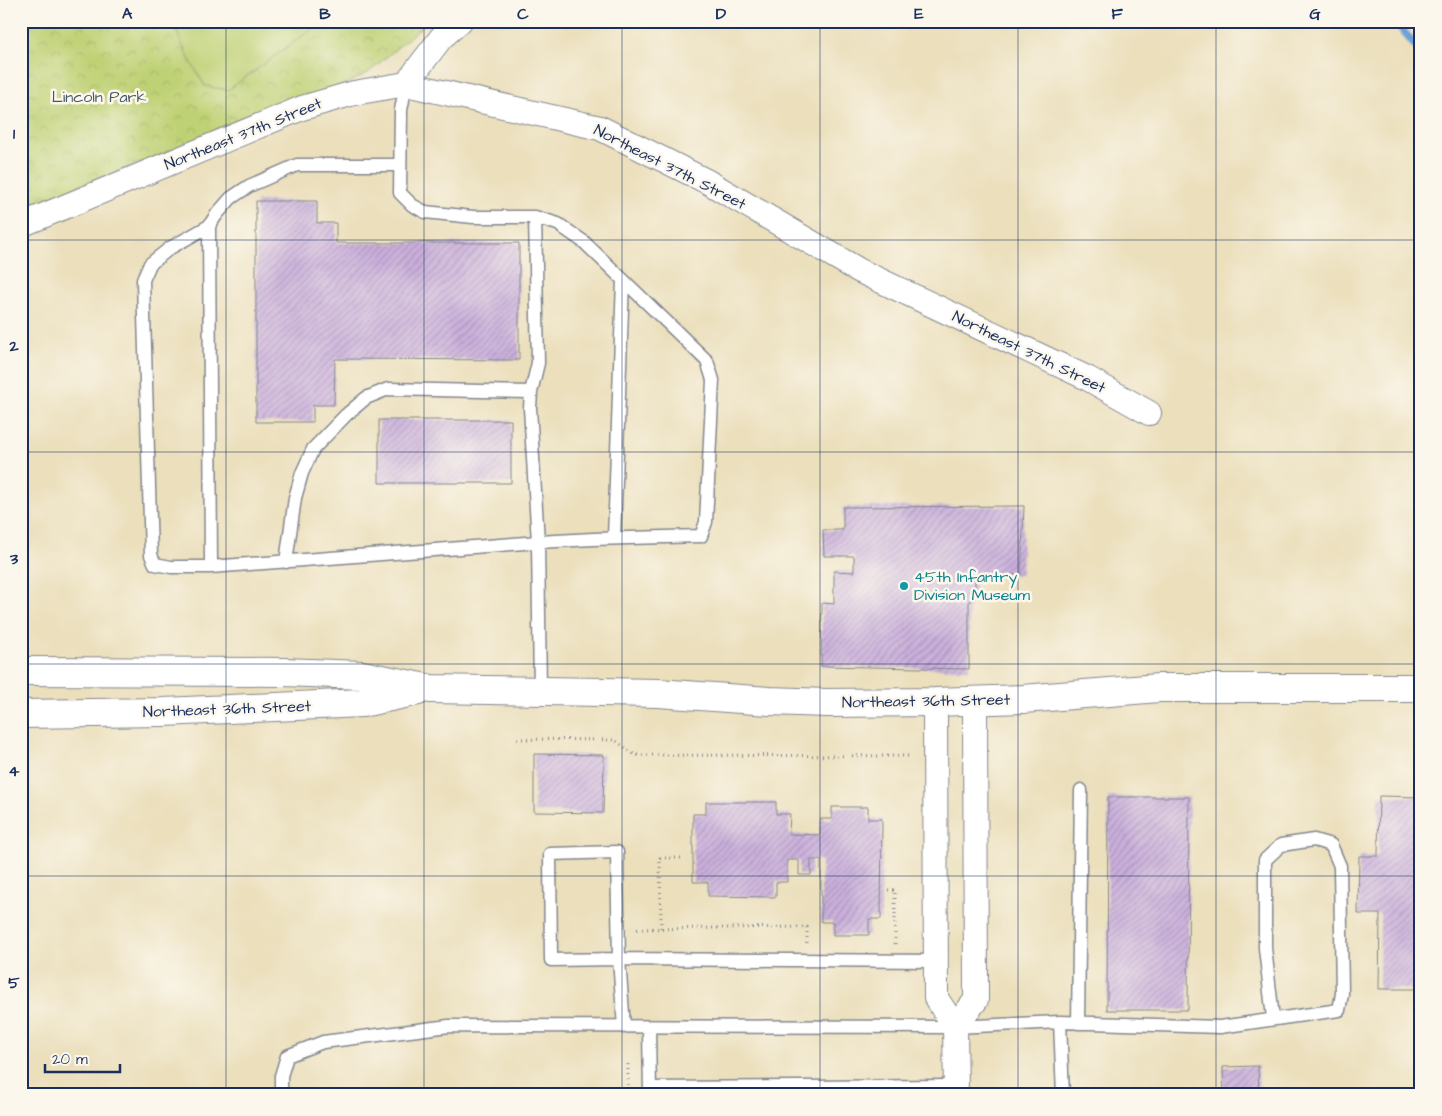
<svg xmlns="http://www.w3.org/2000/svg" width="1442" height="1116" viewBox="0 0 1442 1116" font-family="'Architects Daughter',sans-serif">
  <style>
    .park { fill: url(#park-crowns); stroke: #6d806a }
    .garden { fill: #bfd175; stroke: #6d806a }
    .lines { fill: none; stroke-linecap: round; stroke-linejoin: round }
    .stream { stroke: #6ca1d8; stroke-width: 8 }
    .building { fill: url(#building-hatch) }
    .lane-casing { stroke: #83878d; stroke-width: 15 }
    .street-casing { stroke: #83878d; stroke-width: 26 }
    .secondary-casing { stroke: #83878d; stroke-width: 30 }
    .path { stroke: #83878d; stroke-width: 3; stroke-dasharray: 1 4; stroke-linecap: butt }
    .lane { stroke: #fff; stroke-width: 12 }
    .street { stroke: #fff; stroke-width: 24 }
    .secondary { stroke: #fff; stroke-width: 28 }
    .grid { fill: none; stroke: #1b2f5e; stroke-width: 1; stroke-opacity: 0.55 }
    .culture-dot { fill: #0f9aa8; stroke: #fbf7ec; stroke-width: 2 }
    .labels { text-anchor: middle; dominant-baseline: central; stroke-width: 5; stroke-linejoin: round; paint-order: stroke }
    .park-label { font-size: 16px; fill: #445864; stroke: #fbf7ec }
    .street-label { font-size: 16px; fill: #1b2f5e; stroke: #fbf7ec }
    .culture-label { font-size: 16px; fill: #0d838f; stroke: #fbf7ec; text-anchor: start }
    .neatline { fill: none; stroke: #1b2f5e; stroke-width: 2 }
    .grid-label { font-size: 16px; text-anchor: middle; font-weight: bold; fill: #1b2f5e }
  </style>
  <defs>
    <pattern id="park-crowns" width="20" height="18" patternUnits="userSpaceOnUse" patternTransform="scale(1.25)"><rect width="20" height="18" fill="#bfd175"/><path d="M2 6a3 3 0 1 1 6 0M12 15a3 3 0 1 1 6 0" fill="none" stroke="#a4b468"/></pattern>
    <pattern id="building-hatch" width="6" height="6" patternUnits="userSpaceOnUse" patternTransform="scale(1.25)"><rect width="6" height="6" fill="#cbb0dc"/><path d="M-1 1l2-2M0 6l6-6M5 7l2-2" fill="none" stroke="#a490b6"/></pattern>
  </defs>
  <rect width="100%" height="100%" fill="#fbf7ec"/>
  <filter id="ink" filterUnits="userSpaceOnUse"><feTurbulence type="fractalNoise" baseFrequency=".02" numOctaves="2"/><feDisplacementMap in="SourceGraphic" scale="10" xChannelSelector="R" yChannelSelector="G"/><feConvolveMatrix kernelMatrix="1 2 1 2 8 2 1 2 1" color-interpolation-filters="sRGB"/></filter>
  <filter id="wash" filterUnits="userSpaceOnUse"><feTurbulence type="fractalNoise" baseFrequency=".0096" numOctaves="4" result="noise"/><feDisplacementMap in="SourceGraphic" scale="20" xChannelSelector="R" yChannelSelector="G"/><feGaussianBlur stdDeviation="1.12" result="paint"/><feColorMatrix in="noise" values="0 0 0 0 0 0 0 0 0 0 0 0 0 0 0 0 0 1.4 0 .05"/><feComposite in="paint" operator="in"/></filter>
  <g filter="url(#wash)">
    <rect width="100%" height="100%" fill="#ebdfbc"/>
    <!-- park -->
    <path class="park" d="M21,21H428L368,73L336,89L21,208Z"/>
    <!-- garden -->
    <path class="garden" d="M172,21H323L228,90L205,86L187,55Z"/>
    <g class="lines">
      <!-- stream -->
      <path class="stream" d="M1395,21L1421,53"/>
    </g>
    <g id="blocks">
      <!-- building -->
      <path class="building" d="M256,201H317V223H336V243H519V360L335,359L334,405H313V422H256Z
        M379,420H511V483H379Z
        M1024,506L1021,575H975V598L969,601V669L821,666L822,603L834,604V571L854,572V556H824L823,530H843V507Z
        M534,754L604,755L603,813L534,812Z
        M1379,796L1421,797V989H1379L1380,914H1358L1359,856H1378Z
        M1108,797H1189L1188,1010H1107Z
        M706,802H776V814H790L789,834L820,835V819H832V807H868V819H882L881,919H869V935H833V922H821V860H811V875H799V860H787V882H776V897L708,896V882H693V814H706Z
        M1258,1066L1259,1095H1224L1223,1067Z"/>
    </g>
  </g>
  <g filter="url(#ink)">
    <use href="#blocks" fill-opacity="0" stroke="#83878d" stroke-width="1"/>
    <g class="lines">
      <defs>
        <path id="lane" d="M400,165H297L249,186L231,198L217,214L209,226L170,248L150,264L143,280L151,555L155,564L171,567H211L538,542L593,539L701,536L706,522L713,380L707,361L584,242L558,224L535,217H473L425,212L412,205L400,193L401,110L406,84
          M535,217L538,363L531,392L530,408L538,542L540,690
          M209,226L211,567
          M614,538L623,280
          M286,562L295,498L302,473L313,449L346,415L366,398L388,389L531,392
          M617,852L619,959L551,960L550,854Z
          M1060,1022L1063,1095
          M1078,1023L1081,790
          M624,1027L619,959L936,961
          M649,1027L650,1094
          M650,1088L956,1086
          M281,1095V1076L287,1056L323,1042L449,1026L955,1027L1060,1022L1220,1027L1339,1010L1342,994L1340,866L1331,845L1314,840L1281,845L1265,860V948L1273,1018"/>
        <path id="street" d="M406,84L441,38L460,21
          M21,225L302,108L354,93L406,84L600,128L708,182L860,271L1087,378L1149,413
          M935,702L936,998L955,1027L956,1095
          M955,1027L976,1000L975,701"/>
        <path id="secondary" d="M21,671L284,672L362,675L431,689L658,693L769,701L827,703L935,702L1023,699L1159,688H1421
          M21,714L164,712L362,703L418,691"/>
      </defs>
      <!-- lane casing -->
      <use href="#lane" class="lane-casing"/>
      <!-- street casing -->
      <use href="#street" class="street-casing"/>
      <!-- secondary casing -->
      <use href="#secondary" class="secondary-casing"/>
      <!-- path -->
      <path class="path" d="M517,739L615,740L635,755L911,756
        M888,890H895V944
        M661,928L660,858H684
        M637,929L807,927V943
        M628,1095V1061"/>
      <!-- lane -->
      <use href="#lane" class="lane"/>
      <!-- street -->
      <use href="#street" class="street"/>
      <!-- secondary -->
      <use href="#secondary" class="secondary"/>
    </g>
  </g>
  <!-- grid -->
  <path class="grid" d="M226,21V1095M424,21V1095M622,21V1095M820,21V1095M1018,21V1095M1216,21V1095M21,240H1421M21,452H1421M21,664H1421M21,876H1421"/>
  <!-- markers -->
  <circle class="culture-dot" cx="904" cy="586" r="5"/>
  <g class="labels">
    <!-- park labels -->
    <g class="park-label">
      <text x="99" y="97">Lincoln Park</text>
    </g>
    <!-- street labels -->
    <g class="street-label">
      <text transform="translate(243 134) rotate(-22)">Northeast 37th Street</text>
      <text transform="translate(670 167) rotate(27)">Northeast 37th Street</text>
      <text transform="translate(1029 352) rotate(26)">Northeast 37th Street</text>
      <text transform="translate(926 701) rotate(-1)">Northeast 36th Street</text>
      <text transform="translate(227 709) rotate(-2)">Northeast 36th Street</text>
    </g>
    <!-- culture labels -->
    <g class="culture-label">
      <text x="914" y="577">45th Infantry<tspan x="914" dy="18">Division Museum</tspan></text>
    </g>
  </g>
  <!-- margin -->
  <rect width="1442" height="1116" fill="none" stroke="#fbf7ec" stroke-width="55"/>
  <!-- scale -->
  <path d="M45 1064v8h75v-8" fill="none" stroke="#1b2f5e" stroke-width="2.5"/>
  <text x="52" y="1064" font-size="15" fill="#1b2f5e" stroke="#fbf7ec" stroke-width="4" paint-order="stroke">20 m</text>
  <rect x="28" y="28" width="1386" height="1060" class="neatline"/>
  <g class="grid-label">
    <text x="127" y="19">A</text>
    <text x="325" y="19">B</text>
    <text x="523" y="19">C</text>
    <text x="721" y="19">D</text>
    <text x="919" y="19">E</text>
    <text x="1117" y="19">F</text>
    <text x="1315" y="19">G</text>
    <text x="14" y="139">1</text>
    <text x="14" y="351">2</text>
    <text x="14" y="564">3</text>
    <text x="14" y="776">4</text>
    <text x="14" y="988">5</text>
  </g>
</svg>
